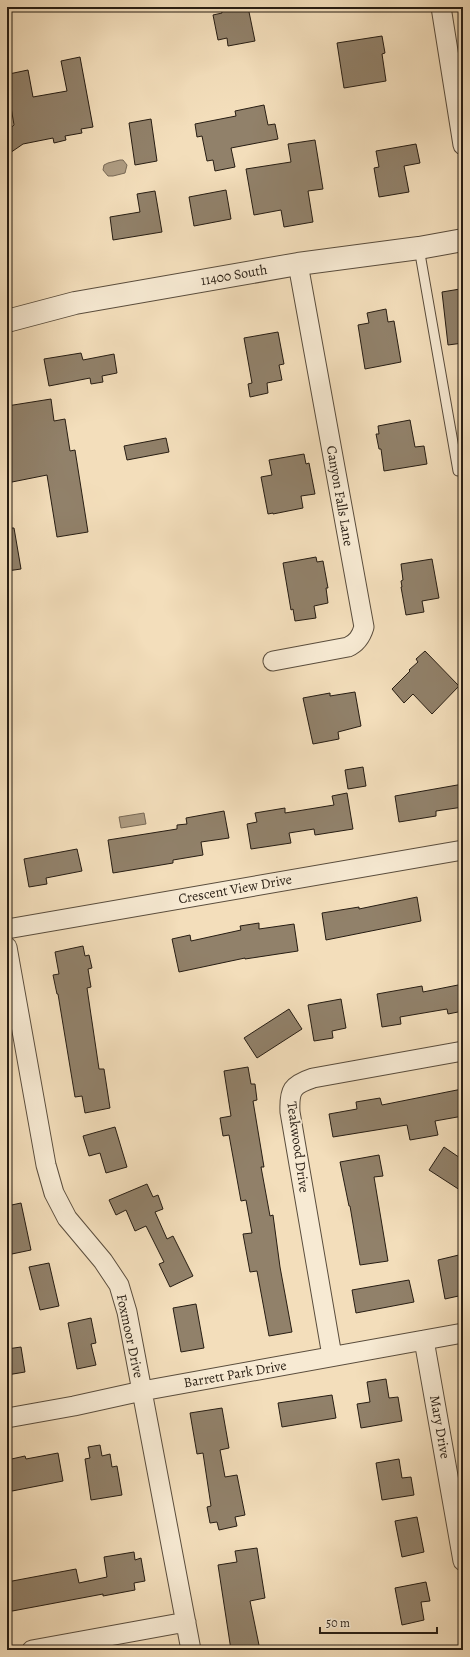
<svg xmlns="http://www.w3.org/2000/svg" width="470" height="1657" viewBox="0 0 470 1657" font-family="Alegreya,serif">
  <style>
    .water { fill: #ae9c82; stroke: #786956 }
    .building { fill: #91816a; stroke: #271d13 }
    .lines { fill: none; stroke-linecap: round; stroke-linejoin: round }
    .service-casing { stroke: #5a4d3d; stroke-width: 11 }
    .minor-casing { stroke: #5a4d3d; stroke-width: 21 }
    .tertiary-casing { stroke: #5a4d3d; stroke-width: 24 }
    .service { stroke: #f7ead3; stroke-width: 9 }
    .minor { stroke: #f7ead3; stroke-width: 19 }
    .tertiary { stroke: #f7ead3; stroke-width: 22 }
    .labels { text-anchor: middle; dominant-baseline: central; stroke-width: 3.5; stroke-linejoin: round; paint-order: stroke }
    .street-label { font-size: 14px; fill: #271d13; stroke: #f7ead3 }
  </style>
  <rect width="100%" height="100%" fill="#f3debb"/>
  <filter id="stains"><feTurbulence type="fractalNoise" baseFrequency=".005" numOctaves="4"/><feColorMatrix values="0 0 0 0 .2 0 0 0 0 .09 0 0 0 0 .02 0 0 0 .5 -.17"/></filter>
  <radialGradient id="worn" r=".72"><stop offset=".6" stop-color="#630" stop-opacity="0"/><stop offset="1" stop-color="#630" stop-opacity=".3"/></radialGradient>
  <!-- water -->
  <path class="water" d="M120,160H123L127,165L125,173L113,176H108L103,170L104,165L108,163Z
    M144,813L146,824L121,828L119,817Z"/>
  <!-- building -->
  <path class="building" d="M221,7H248L255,41L228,46L227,38L218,40L213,15L222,13Z
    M382,36L385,53L382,54L386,81L344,88L337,43Z
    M80,57L93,127L81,129L82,133L65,136L66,140L54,143L53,138L23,144L7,155V131L14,125L8,89L11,88L9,74L28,70L33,97L67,91L61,61Z
    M264,105L268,125L275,124L278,139L231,148L235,167L215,171L213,160L207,161L202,136L197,137L195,124L236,116L235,111Z
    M151,119L157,161L135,165L129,123Z
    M315,140L323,189L308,191L313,222L284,227L281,210L254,215L246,169L291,162L288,144Z
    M416,144L420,163L404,166L409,192L379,197L374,168L379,167L376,151Z
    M226,190L231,219L194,226L189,197Z
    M155,191L162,232L113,240L110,217L140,212L137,194Z
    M460,289L463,311V343L448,345L442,292Z
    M386,309L388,322L394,321L401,362L365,369L358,325L369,323L367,313Z
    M278,332L284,364L279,365L282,380L267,383L268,393L250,397L248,384L252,383L244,338Z
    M81,353L83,360L114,354L117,373L102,376L103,382L91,384L90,378L49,386L44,359Z
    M51,399L54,421L65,419L70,451L75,450L88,532L57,537L47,475L7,483V406Z
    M410,420L415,447L424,446L427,464L384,471L381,449H379L376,434H379L378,426Z
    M166,438L169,452L127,460L124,446Z
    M304,454L306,464L309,463L315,494L301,496L303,508L273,514V513L268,514L261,477L272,475L269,460Z
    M7,528H14L21,569L7,571Z
    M316,557L317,562L323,561L328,588H326L328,603L314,606L316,618L295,621L293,609L291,610L283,563Z
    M432,559L439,598L422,601L424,612L406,615L401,587H402L401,581L403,580L401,564Z
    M425,651L459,686L432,714L413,694L404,703L392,689L410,671L409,670L418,662L416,659Z
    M355,692L361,726L338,732L339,739L313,744L303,698L330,693V696Z
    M363,767L366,786L348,789L345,770Z
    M463,784V807L436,811V816L399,822L395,796Z
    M347,793L353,829L315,835L314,829L289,833L291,843L251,849L247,824L257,822L255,813L285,808V813L334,805L332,796Z
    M224,811L229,838L201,842L203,855L173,860V863L113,873L108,840L177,829V825L187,824L186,818Z
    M77,849L82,871L46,878L47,884L29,887L24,859Z
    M417,897L421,921L326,940L322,913L359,907V909Z
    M259,923V929L294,924L298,951L245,959V958L179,972L172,939L190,935L191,941L241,930L240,926Z
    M83,946L85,956L89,955L92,968L88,969L91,987L87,988L99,1069H104L110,1108L85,1113L82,1096L75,1097L58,994H57L53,975L59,974L55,952Z
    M463,984V1011L448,1014L447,1009L400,1017L401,1024L382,1027L377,994L422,986L423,992Z
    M341,999L346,1028L332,1031L333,1038L314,1041L308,1005Z
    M289,1009L302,1029L257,1058L244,1038Z
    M248,1067L251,1084H255L257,1100L253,1101L264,1167H261L270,1216L273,1215L280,1267L292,1332L269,1336L257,1271L250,1272L243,1234L252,1233L246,1200L241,1201L229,1135L223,1136L220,1118L231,1116L224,1071Z
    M462,1089L463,1116L435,1121L438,1135L410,1140L407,1125L333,1137L329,1114L357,1109L356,1102L380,1098L382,1105Z
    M115,1127L127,1167L106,1173L100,1153L89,1156L83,1136Z
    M444,1147L463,1160V1192L429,1170Z
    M379,1155L383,1176L374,1177L388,1261L360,1265L350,1206H349L340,1162Z
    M147,1184L153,1197L158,1195L163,1209L155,1212L167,1239L173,1236L193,1276L170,1287L159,1264L164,1262L146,1226L135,1231L126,1210L116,1215L109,1200Z
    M21,1203L31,1250L7,1255V1206Z
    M463,1254V1278L461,1279L463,1295L445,1299L438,1260Z
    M49,1263L59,1306L40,1310L29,1267Z
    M409,1280L414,1302L356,1313L352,1290Z
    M196,1304L204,1348L181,1352L173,1308Z
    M91,1318L96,1343L91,1344L96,1365L77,1369L68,1323Z
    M21,1347L25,1372L7,1375V1349Z
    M386,1379L389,1398L398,1397L402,1421L361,1428L357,1404L370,1402L367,1382Z
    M332,1395L336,1418L282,1427L278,1403Z
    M222,1408L229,1448L220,1450L225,1477L237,1475L245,1515L235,1517L237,1526L219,1530L217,1522L210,1523L207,1507L211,1506L203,1453L197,1454L190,1413Z
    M100,1445L102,1456L110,1454L112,1467L117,1466L122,1495L91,1500L85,1459L90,1458L88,1447Z
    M58,1453L63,1481L7,1492V1460L25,1456L26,1459Z
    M399,1459L402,1478L411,1477L414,1495L382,1500L376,1463Z
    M417,1517L424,1552L402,1557L395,1521Z
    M257,1548L265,1598L250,1601L260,1650H231L218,1565L237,1562L235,1551Z
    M134,1552L135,1560L141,1558L145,1581L134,1583L135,1590L103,1596V1594L7,1612V1582L76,1569L79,1583L107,1577L104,1557Z
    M426,1582L430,1601L421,1602L424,1620L402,1625L395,1588Z"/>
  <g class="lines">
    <defs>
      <path id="service" d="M419,248L458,471"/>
      <path id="minor" d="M441,7L463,145
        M273,661L348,647C357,643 361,637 364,627L298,264
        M7,929L463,850
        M7,947L46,1165L54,1193L67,1218L103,1261L119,1285L127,1312L191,1650
        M424,1340L463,1561
        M332,1356L290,1112C289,1090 292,1085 313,1078L463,1051
        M7,1418L74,1406L142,1391L463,1333
        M32,1650L186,1622"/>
      <path id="tertiary" d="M7,321L75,303L298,264L419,248L463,240"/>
    </defs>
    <!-- service casing -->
    <use href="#service" class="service-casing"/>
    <!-- minor casing -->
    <use href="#minor" class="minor-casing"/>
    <!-- tertiary casing -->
    <use href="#tertiary" class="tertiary-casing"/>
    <!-- service -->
    <use href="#service" class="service"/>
    <!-- minor -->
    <use href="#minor" class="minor"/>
    <!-- tertiary -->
    <use href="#tertiary" class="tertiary"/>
  </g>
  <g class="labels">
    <!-- street labels -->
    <g class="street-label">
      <text transform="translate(234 275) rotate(-10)">11400 South</text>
      <text transform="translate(340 496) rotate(80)">Canyon Falls Lane</text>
      <text transform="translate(235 889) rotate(-10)">Crescent View Drive</text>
      <text transform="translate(298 1147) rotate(82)">Teakwood Drive</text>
      <text transform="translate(130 1336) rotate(78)">Foxmoor Drive</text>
      <text transform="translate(235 1374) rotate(-10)">Barrett Park Drive</text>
      <text transform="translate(440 1427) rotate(80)">Mary Drive</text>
    </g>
  </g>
  <!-- margin -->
  <rect width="470" height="1657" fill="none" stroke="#f3debb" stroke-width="24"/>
  <rect x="8" y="8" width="454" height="1641" fill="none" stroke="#271d13" stroke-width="2"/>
  <rect x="12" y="12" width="446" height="1633" fill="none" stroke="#271d13"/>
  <!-- scale -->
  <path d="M320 1627v6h117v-6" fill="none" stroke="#271d13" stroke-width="2"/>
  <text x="326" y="1627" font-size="12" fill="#271d13" stroke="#f7ead3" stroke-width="3" paint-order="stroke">50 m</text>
  <rect width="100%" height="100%" filter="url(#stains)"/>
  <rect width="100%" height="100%" fill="url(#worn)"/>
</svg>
